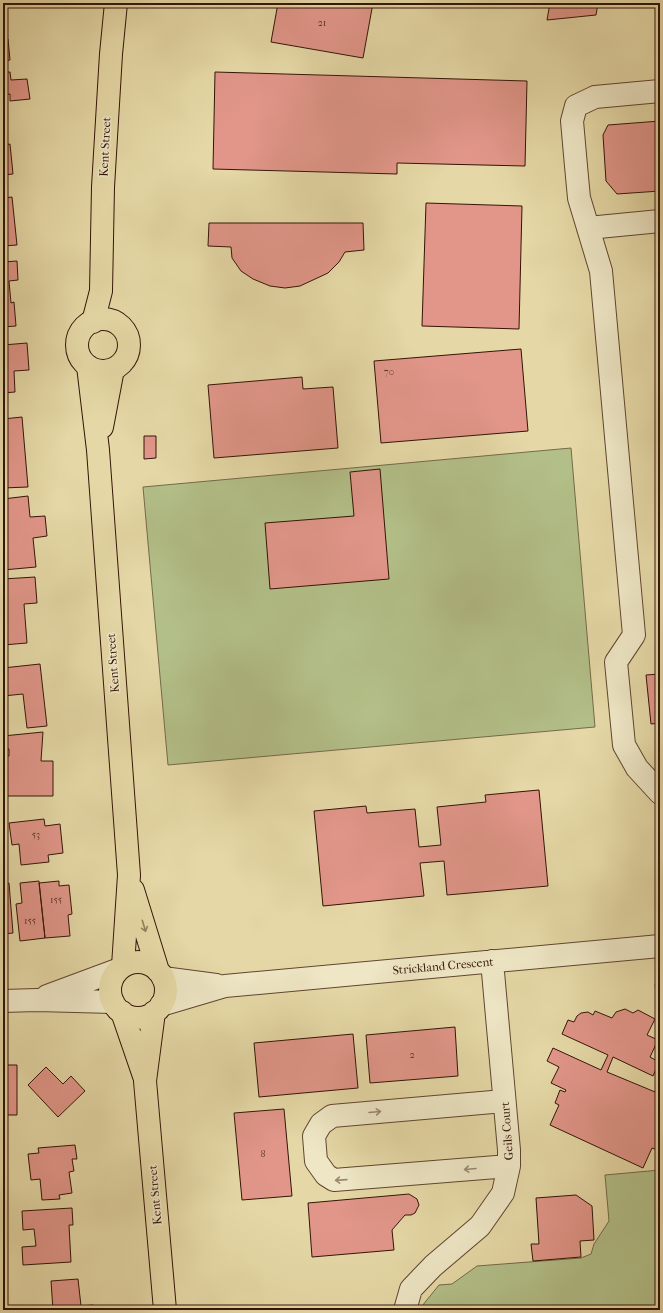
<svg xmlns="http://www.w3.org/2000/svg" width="663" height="1313" viewBox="0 0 663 1313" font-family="'IM FELL French Canon',serif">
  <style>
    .green { fill: #b3bf88; stroke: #746a48 }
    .building { fill: #e19689; stroke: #341407 }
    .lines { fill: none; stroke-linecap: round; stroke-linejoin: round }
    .minor-casing { stroke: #60452f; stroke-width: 24 }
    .major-casing { stroke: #341407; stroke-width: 24 }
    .minor { stroke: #eee6c5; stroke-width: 22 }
    .major { stroke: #e5d8a6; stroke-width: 22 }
    .oneway { stroke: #95805e }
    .oneway2 { stroke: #9a8870 }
    .labels { text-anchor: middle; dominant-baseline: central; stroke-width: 3; stroke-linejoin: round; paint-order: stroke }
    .number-label { font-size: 10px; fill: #5f3428 }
    .street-label { font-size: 12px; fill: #341407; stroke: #eee6c5 }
  </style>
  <rect width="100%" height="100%" fill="#e5d8a6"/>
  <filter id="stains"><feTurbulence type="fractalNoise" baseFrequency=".005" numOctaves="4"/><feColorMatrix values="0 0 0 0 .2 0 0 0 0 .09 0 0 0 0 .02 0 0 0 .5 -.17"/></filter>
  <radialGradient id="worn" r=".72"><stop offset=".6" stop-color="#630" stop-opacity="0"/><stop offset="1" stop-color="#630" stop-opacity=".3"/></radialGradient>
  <!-- green -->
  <path class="green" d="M571,448L595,727L168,765L143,487Z
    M655,984H660V1040Z
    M660,1170V1310H421L422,1306L439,1285L452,1284L477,1266L581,1258L591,1254L594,1244L609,1221L605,1175Z"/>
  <!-- building -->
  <path class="building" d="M278,3H373L363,58L271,42Z
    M550,3H598L596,15L547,20Z
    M3,39H8L10,60L3,61Z
    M3,72H10L11,80L27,79L30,99L10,101V94L3,95Z
    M215,72L527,81L525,166L397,163V174L213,169Z
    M660,121V191L617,194L606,181L603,135L608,125Z
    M3,123L5,145L10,144L13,174L3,175Z
    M12,197L17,245L3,246V198Z
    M426,203L522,206L519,329L422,326Z
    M209,223H363L364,250L345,252L339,262L328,273L300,286L285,288L270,286L253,279L241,271L232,258L231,247L208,246Z
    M17,261L18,280L9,281L11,303L14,302L16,326L3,327V262Z
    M27,343L29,370L14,371L15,392L3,393V345Z
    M521,349L528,431L381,443L374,361Z
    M302,377L303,389L333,387L338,448L214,458L208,385Z
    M22,417L28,487L3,488V419Z
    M144,436H156V458L144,459Z
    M380,469L389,579L270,589L265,523L354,516L350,472Z
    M28,496L30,517L45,516L47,536L33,538L36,567L3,570V499Z
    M35,577L37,603L24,604L27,643L3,645V579Z
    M40,664L47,726L27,728L23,694L3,696V668Z
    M660,674V723L651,724L646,675Z
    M43,732L41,761H53V796H3V756H9V749H3V736Z
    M539,790L548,886L447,895L444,861L420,863L424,896L323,906L314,811L366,806L367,813L415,809L419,847L441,845L437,807L486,802L485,795Z
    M44,819L45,826L60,824L63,853L48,855L49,862L21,865L19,844L12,845L9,823Z
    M39,881L45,938L20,941L16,904L22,903L20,883Z
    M59,881V886L69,885L72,914L68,915L70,936L45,938L39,883Z
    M9,883L13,933L3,934V884Z
    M625,1009L633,1013L638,1010L655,1019L647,1035L658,1040L650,1057L659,1062L653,1076L613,1057L607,1072L660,1094V1151L652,1148L643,1168L550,1125L559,1105L555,1103L560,1090L565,1092L566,1090L551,1083L559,1067L547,1061L553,1048L601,1070L608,1055L562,1034L568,1020L574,1022L577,1016L581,1013L588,1012L593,1015L595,1011L612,1018L616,1012Z
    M455,1027L458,1076L370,1083L366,1035Z
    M353,1034L358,1088L259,1097L254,1043Z
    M3,1065H17V1115H3Z
    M46,1067L63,1084L71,1076L85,1091L58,1117L28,1085Z
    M284,1109L292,1196L242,1200L234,1113Z
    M75,1145L77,1159H72L74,1171L69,1172L72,1193L59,1195L60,1199L42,1200L40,1179L31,1180L28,1154L39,1153L38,1148Z
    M409,1194L417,1199L419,1205L415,1213L411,1215H405L392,1230L394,1250L312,1257L308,1203Z
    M576,1195L592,1206L594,1240L580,1241L581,1257L533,1261L531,1244H539L536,1198Z
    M72,1208L73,1225H69L71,1262L23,1265L22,1247L36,1246L34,1229L23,1230L22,1211Z
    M78,1279L81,1306L93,1305V1310H53L51,1281Z"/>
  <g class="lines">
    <defs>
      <path id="minor" d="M660,91L595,97L576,106L572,121L576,166L579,198L601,271L634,635L616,662L624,745L637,768L660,793
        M588,228L660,221
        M163,978L216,985
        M47,996L117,970
        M3,1001L37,1000L113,1002
        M161,1005L225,986L660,946
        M504,1101L332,1116L321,1124L314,1136L316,1161L326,1175L334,1180L509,1166
        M405,1310L411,1289L433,1266L480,1226L503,1193L509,1166V1150L492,961"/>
      <path id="major" d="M77 345a26 26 0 1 1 52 0a26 26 0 1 1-52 0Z
        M93,322L101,291L103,187L111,54L116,3
        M88,366L98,450L129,875L123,966
        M102,427L113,369
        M133,890L158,971
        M110 990a28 28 0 1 1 56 0a28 28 0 1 1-56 0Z
        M122,1012L144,1076
        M154,1012L145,1081L165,1310"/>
    </defs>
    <!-- minor casing -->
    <use href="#minor" class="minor-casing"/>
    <!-- major casing -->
    <use href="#major" class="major-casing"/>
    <!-- minor -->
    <use href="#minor" class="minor"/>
    <!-- major -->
    <use href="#major" class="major"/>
  </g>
  <!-- one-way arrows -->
  <defs><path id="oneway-shaft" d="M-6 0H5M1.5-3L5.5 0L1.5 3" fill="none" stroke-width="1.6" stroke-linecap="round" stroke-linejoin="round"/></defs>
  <use class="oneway" href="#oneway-shaft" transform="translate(144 926) rotate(73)"/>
  <g class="oneway2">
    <use href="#oneway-shaft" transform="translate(375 1112) rotate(-5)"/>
    <use href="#oneway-shaft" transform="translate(470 1169) rotate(175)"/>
    <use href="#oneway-shaft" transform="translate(341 1180) rotate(176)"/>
  </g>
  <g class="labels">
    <!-- number labels -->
    <g class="number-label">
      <text x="322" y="23">21</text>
      <text x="389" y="372">70</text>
      <text x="36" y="835">53</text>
      <text x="56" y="900">155</text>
      <text x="30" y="921">155</text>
      <text x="412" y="1055">2</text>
      <text x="263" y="1154">8</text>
    </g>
    <!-- street labels -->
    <g class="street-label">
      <text transform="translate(105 147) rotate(-87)">Kent Street</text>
      <text transform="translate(113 663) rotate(-94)">Kent Street</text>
      <text transform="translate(443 966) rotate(-5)">Strickland Crescent</text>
      <text transform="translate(507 1131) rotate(-94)">Geils Court</text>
      <text transform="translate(155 1195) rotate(-95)">Kent Street</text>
    </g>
  </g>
  <!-- margin -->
  <rect width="663" height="1313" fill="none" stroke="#e5d8a6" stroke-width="16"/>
  <rect x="4" y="4" width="655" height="1305" fill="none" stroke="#341407" stroke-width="2"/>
  <rect x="8" y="8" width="647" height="1297" fill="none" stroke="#341407"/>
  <rect width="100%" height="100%" filter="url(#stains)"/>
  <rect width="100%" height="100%" fill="url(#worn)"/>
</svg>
